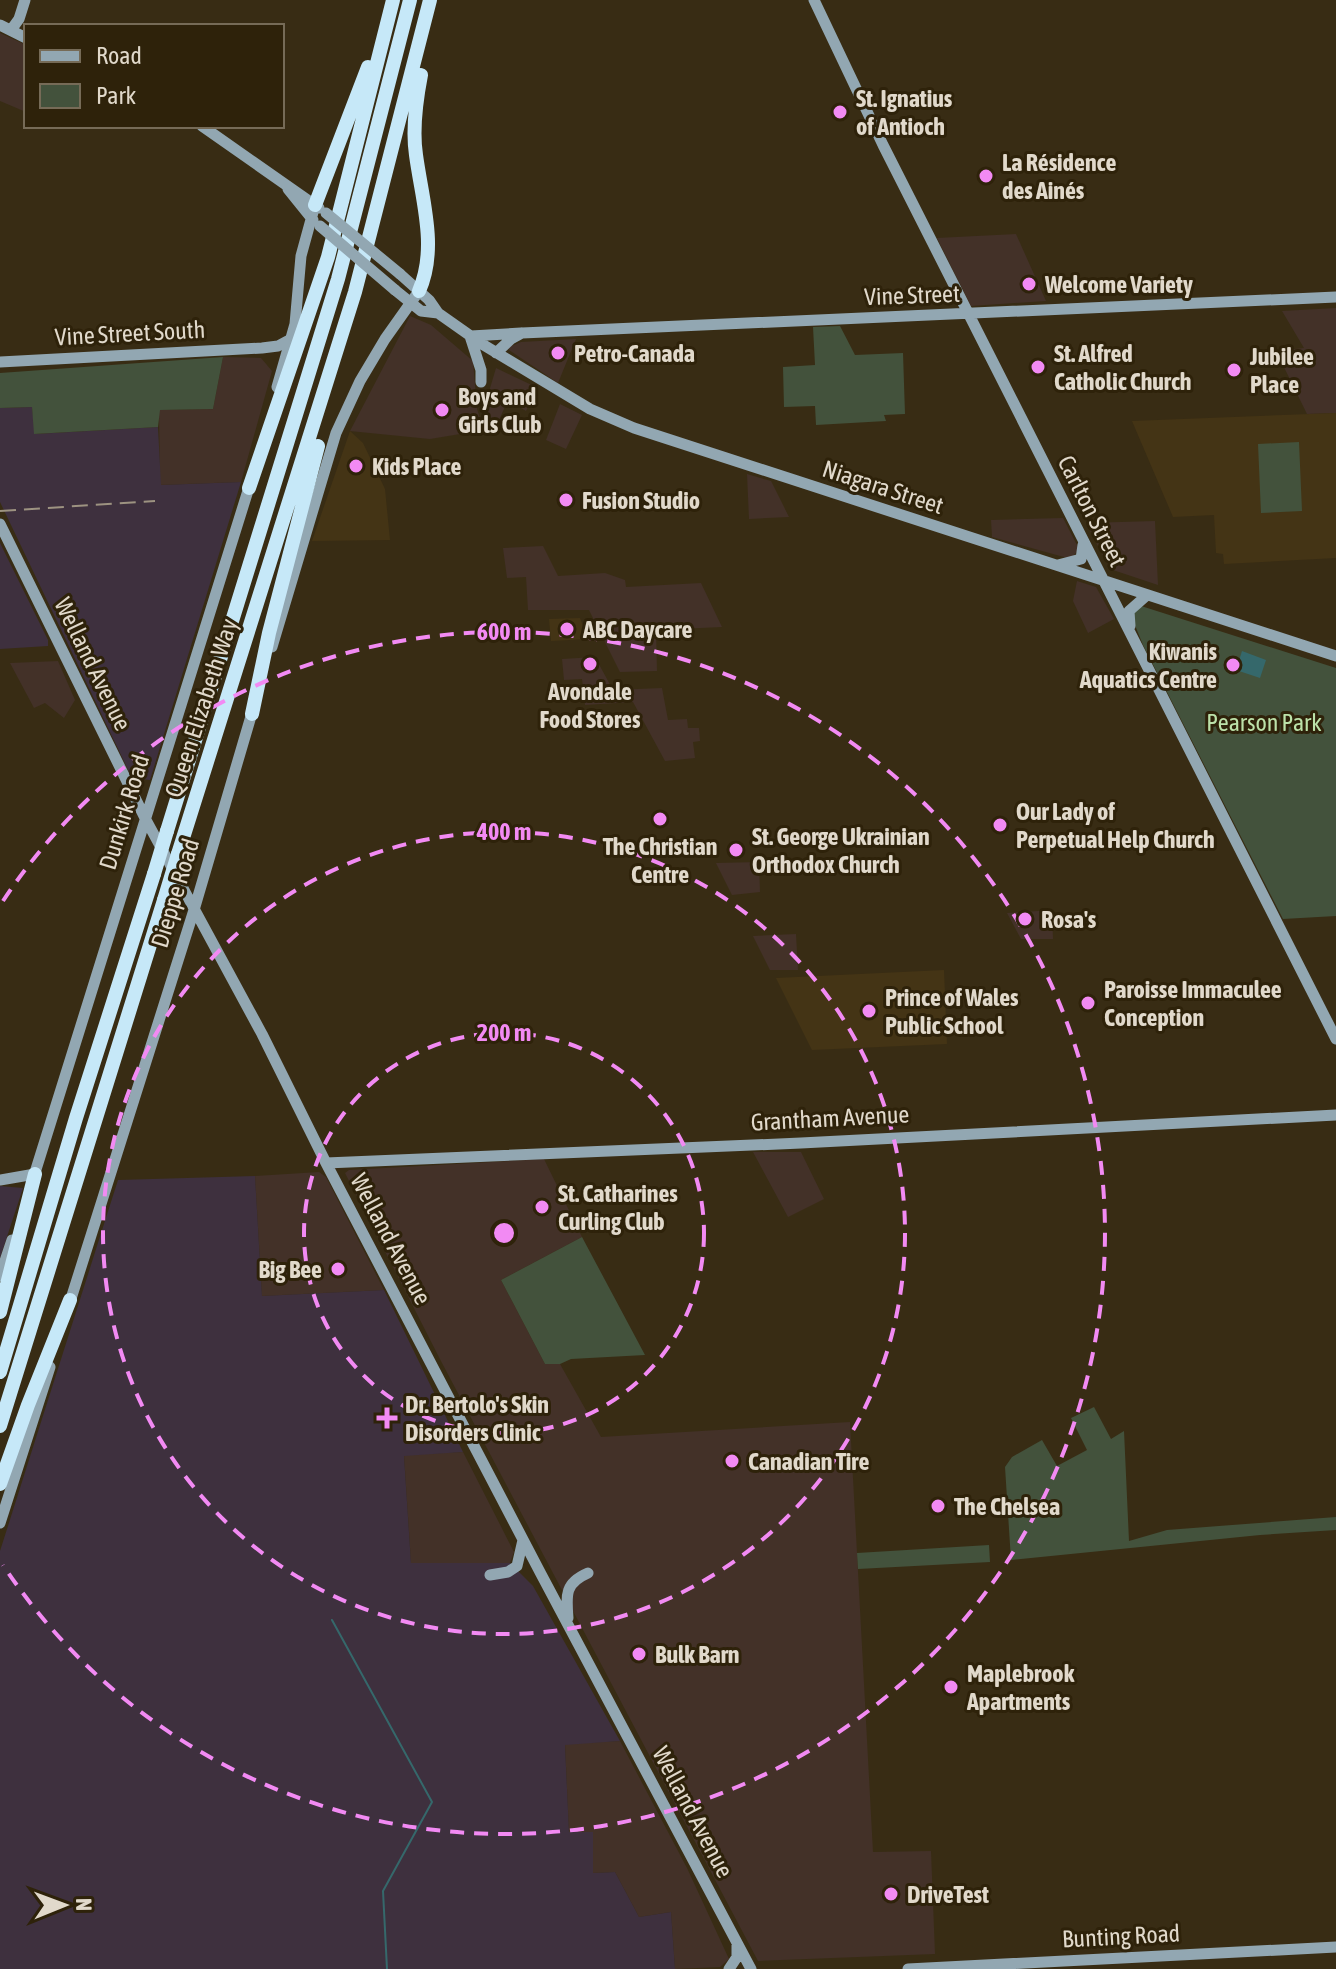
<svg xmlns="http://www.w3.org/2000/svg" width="1336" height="1969" viewBox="0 0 1336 1969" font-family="'Asap Condensed',sans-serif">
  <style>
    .commercial { fill: #433128 }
    .industrial { fill: #3e303e }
    .built { fill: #443415 }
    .green { fill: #43523c }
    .water { fill: #35686b }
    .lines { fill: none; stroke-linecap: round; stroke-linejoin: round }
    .stream { stroke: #35686b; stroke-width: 2 }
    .secondary { stroke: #92a7b2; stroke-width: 11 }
    .highway { stroke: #c6e8f8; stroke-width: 14 }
    .rail { stroke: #9d9381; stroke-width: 2; stroke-dasharray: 16 8; stroke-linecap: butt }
    .secondary-bridge { stroke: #92a7b2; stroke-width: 11 }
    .highway-bridge { stroke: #c6e8f8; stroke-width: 14 }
    .ring { fill: none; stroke: #f28af3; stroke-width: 4; stroke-dasharray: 14 10 }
    .poi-dot { fill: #f28af3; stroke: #2e220a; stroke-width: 3 }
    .labels { text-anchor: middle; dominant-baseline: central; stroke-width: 6; stroke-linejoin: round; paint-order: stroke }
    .poi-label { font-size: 24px; font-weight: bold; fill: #e1d9cb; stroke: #2e220a; text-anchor: start }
    .street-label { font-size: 24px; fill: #e1d9cb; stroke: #2e220a }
    .park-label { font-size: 24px; fill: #bce2aa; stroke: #2e220a }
    .centre { fill: #f28af3; stroke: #2e220a; stroke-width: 4 }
    .ring-label { font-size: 24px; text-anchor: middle; font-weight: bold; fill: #f28af3; stroke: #2e220a; stroke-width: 6; stroke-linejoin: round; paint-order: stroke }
  </style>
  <rect width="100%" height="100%" fill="#382c14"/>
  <!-- commercial -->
  <path class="commercial" d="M0,33L26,45V112L0,101Z
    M1016,234L1046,301L971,306L937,238Z
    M1336,308V413L1307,414L1276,351L1304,348L1282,311Z
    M410,316L431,325L473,361L477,409L484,430L430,439L350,431Z
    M576,339L558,383L509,350V347L521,342Z
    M223,357L261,358L272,371L241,482L160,485L159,410L213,409Z
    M496,368L538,388L526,411L508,400L495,429L488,415V395Z
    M560,404L582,415L566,449L546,440Z
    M747,474L771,481L789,517L749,519Z
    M1063,518L1079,549L1071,559L992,537L991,520Z
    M1155,521L1158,585L1110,569L1086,523Z
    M543,546L558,576L605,573L625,580L626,587L701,583L722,627L656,630L657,671L620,672L589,610H528L526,577L507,578L503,548Z
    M1077,581L1096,587L1114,619L1088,633L1073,601Z
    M595,657L613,690L662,688L668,720L687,719L688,728H699L700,741L693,742L695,758L665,761L633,702L585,705L582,679L564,680L562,659Z
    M58,661L75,700L64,718L45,703L34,708L10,663Z
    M759,862L760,892L732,895L716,863Z
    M1052,910L1053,939H1021L1007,913Z
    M796,934L798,970H770L753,936Z
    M753,1152H801L824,1199L788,1217Z
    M544,1159L582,1237L501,1280L545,1364H560L601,1437L850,1422L873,1852L931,1851L935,1954L758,1961L442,1363L345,1173L349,1170Z
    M319,1172L326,1177L384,1290L262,1296L255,1176Z
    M463,1452L514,1552L510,1563H411L404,1455Z
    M620,1741L687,1868L729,1959L720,1967L675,1969L671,1912L639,1917L615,1872L593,1873L569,1833L565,1744Z"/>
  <!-- industrial -->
  <path class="industrial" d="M32,407L35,434L158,427L161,485L241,482L150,780L132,778L0,502V408Z
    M0,543L48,640V646L0,649Z
    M255,1176L262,1296L384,1290L463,1452L404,1456L411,1563H510L533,1586L620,1741L565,1745L569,1832H593V1873L615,1872L639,1917L671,1912L675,1969H0V1551L118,1180Z
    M0,1186L23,1188L0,1258Z"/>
  <!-- built -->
  <path class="built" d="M1336,413V558L1224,564L1223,554L1216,553L1214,515L1173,517L1132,421Z
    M350,431L363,443L385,489L390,540L312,541Z
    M580,618L588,639L551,641L549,619Z
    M944,970L947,1044L812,1050L776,978Z"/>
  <!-- green -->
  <path class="green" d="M840,326L855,355L903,353L905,414L884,415L886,421L816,425L815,406L784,407L783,367L815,365L813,327Z
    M223,357L213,409L160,410L158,427L34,434L32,407L0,408V373Z
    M1299,442L1302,511L1261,513L1258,444Z
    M1138,605L1336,668V916L1283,919L1143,645L1130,613Z
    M582,1237L645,1355L571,1359L560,1364H545L501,1280Z
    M1094,1407L1111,1439L1124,1431L1129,1541L1167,1530L1336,1517V1530L1260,1535L1011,1560L1005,1467L1012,1457L1042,1440L1057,1466L1087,1450L1071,1418Z
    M989,1545L990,1562L858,1569L857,1553Z"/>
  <!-- water -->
  <path class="water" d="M1242,651L1266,660L1260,678L1236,670Z"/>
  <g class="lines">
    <!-- stream -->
    <path class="stream" d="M332,1620L432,1802L383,1891L387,1969"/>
    <!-- secondary -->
    <path class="secondary" d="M814,0L883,145L1336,1039
      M0,25L26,38
      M11,30L19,19L25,0
      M202,126L319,208
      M288,189L313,220
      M400,274L429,300L438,313L482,344L590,409L634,428L1336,656
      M395,290L421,311L438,313
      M470,336L481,370V382
      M471,336L521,333
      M496,353L511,339L522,333L1336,297
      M0,362L262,348L278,346L291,339
      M277,387L295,324L301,256L315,205
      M0,524L145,818L262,1034L326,1163L541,1574L751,1969
      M1058,565L1081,559L1083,545
      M1130,626L1129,611L1146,596
      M272,647L336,433L360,381L385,339L419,291
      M326,1163L801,1143L1336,1115
      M33,1179L251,481
      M0,1180L35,1174
      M0,1276L12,1240
      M69,1305L194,910L254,706
      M0,1523L50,1367
      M490,1575L508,1572L517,1566L523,1540
      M568,1618C566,1594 565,1583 588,1573
      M729,1969L737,1957V1945
      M908,1969L1336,1947"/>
    <!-- highway -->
    <path class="highway" d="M315,205L368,67
      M419,291C438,248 422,200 416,155C412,129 416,101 421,75
      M249,488L328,257L393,0
      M252,714L269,633L318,446
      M167,831L338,279L410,0
      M178,854L355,292L430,0
      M0,1312L35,1174
      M0,1372L76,1118L154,874
      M0,1426L164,900
      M0,1484L28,1405L70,1300"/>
    <!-- rail -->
    <path class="rail" d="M0,511L155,501"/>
    <!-- secondary-bridge -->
    <path class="secondary-bridge" d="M326,213L400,274
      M320,226L395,290"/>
    <!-- highway-bridge -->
    <path class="highway-bridge" d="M154,874L167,831
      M164,900L178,854"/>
  </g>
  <!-- distance rings -->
  <g class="ring">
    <circle cx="504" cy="1233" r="200"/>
    <circle cx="504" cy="1233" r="401"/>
    <path d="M3 901A601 601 0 1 1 3 1565"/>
  </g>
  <!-- markers -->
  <g class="poi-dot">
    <circle cx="840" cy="112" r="8"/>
    <circle cx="986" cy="176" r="8"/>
    <circle cx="1029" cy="284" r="8"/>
    <circle cx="558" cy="353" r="8"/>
    <circle cx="1038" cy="367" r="8"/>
    <circle cx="1234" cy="370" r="8"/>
    <circle cx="442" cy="410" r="8"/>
    <circle cx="356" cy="466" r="8"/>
    <circle cx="566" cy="500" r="8"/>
    <circle cx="567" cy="629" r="8"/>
    <circle cx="590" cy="664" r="8"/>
    <circle cx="1233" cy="665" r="8"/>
    <circle cx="660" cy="819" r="8"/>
    <circle cx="1000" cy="825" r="8"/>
    <circle cx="736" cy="850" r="8"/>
    <circle cx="1025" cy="919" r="8"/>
    <circle cx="1088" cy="1003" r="8"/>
    <circle cx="869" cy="1011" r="8"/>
    <circle cx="542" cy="1207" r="8"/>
    <circle cx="338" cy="1269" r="8"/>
    <path d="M383 1406h8v8h8v8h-8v8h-8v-8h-8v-8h8z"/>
    <circle cx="732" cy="1461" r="8"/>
    <circle cx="938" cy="1506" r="8"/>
    <circle cx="639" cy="1654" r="8"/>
    <circle cx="951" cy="1687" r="8"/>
    <circle cx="891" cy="1894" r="8"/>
  </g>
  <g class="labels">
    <!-- poi labels -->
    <g class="poi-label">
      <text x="856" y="98">St. Ignatius<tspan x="856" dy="28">of Antioch</tspan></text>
      <text x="1002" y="162">La Résidence<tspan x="1002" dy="28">des Ainés</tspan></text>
      <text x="1045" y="284">Welcome Variety</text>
      <text x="574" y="353">Petro-Canada</text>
      <text x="1054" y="353">St. Alfred<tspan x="1054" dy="28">Catholic Church</tspan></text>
      <text x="1250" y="356">Jubilee<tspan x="1250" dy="28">Place</tspan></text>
      <text x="458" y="396">Boys and<tspan x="458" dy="28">Girls Club</tspan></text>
      <text x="372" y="466">Kids Place</text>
      <text x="582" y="500">Fusion Studio</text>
      <text x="583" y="629">ABC Daycare</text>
      <text x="1217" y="651" text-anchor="end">Kiwanis<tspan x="1217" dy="28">Aquatics Centre</tspan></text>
      <text x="590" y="691" text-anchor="middle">Avondale<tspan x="590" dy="28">Food Stores</tspan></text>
      <text x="1016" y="811">Our Lady of<tspan x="1016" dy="28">Perpetual Help Church</tspan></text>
      <text x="752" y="836">St. George Ukrainian<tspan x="752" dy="28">Orthodox Church</tspan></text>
      <text x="660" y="846" text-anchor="middle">The Christian<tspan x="660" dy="28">Centre</tspan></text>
      <text x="1041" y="919">Rosa's</text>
      <text x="1104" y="989">Paroisse Immaculee<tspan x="1104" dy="28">Conception</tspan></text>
      <text x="885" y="997">Prince of Wales<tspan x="885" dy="28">Public School</tspan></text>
      <text x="558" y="1193">St. Catharines<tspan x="558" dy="28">Curling Club</tspan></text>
      <text x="322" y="1269" text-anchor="end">Big Bee</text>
      <text x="405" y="1404">Dr. Bertolo's Skin<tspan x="405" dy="28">Disorders Clinic</tspan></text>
      <text x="748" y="1461">Canadian Tire</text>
      <text x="954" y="1506">The Chelsea</text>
      <text x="655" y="1654">Bulk Barn</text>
      <text x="967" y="1673">Maplebrook<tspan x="967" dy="28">Apartments</tspan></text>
      <text x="907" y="1894">DriveTest</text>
    </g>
    <!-- street labels -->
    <g class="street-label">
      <text transform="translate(912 295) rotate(-2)">Vine Street</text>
      <text transform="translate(130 333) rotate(-3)">Vine Street South</text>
      <text transform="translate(883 487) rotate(18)">Niagara Street</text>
      <text transform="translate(1092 511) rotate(63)">Carlton Street</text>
      <text transform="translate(93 664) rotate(64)">Welland Avenue</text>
      <text transform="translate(201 708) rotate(-72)">Queen Elizabeth Way</text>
      <text transform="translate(124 812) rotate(-73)">Dunkirk Road</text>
      <text transform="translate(175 893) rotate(-73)">Dieppe Road</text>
      <text transform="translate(830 1118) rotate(-3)">Grantham Avenue</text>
      <text transform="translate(391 1239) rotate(62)">Welland Avenue</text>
      <text transform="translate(693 1812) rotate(62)">Welland Avenue</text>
      <text transform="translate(1121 1936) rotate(-3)">Bunting Road</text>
    </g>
    <!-- park labels -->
    <g class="park-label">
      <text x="1264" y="722">Pearson Park</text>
    </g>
  </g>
  <circle cx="504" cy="1233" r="12" class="centre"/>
  <g class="ring-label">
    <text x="504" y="640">600 m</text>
    <text x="504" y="840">400 m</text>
    <text x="504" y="1041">200 m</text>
  </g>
  <!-- legend -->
  <rect x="24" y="24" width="260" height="104" fill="#2e220a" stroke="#766b57" stroke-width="2"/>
  <rect x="40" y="50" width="40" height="12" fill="#92a7b2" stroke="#766b57" stroke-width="2"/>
  <text x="96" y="64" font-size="24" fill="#e1d9cb">Road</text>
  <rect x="40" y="84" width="40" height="24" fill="#43523c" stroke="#766b57" stroke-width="2"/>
  <text x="96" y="104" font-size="24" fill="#e1d9cb">Park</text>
  <!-- north arrow -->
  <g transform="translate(64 1905) rotate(89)" stroke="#2e220a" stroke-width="6" paint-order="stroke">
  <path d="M0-6L14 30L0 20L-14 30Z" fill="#e1d9cb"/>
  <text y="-12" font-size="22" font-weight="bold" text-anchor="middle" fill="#e1d9cb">N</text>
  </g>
</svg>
